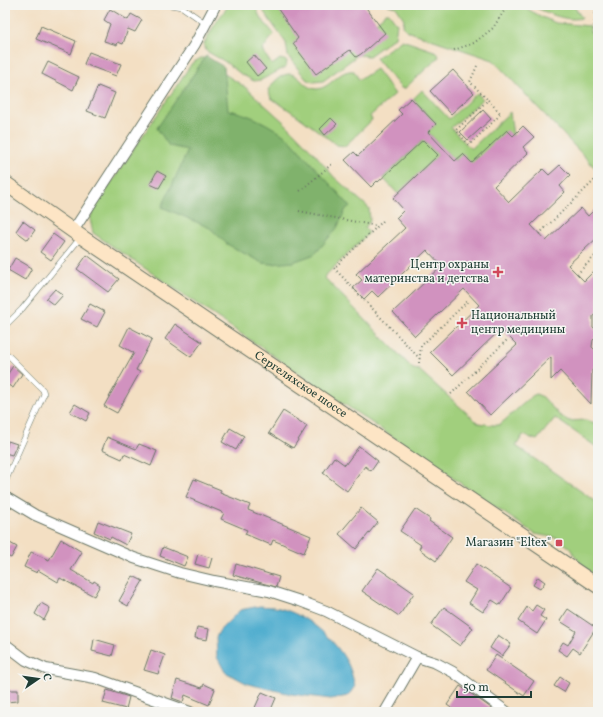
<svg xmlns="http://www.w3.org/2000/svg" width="603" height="717" viewBox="0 0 603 717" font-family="Vollkorn,serif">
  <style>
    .green { fill: #a1cf7d; stroke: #608658 }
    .forest { fill: #80b26c; stroke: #507850 }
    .water { fill: #51aecf; stroke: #387682 }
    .building { fill: #d192bf }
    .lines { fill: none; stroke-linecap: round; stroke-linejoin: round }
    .lane-casing { stroke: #697666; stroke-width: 6 }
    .street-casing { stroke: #697666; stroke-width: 12 }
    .secondary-casing { stroke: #697666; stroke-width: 16 }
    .path { stroke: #697666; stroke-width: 2; stroke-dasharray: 1 3; stroke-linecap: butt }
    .lane { stroke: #fff; stroke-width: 5 }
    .street { stroke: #fff; stroke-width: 10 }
    .secondary { stroke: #fde5c5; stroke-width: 14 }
    .poi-dot { fill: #d1495b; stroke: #f6f6f2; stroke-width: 1.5 }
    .labels { text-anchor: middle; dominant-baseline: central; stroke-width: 3; stroke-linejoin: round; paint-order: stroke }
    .poi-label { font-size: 12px; fill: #1f3d34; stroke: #f6f6f2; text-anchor: end }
    .street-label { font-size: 12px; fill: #1f3d34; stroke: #f6f6f2 }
  </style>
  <rect width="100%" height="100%" fill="#f6f6f2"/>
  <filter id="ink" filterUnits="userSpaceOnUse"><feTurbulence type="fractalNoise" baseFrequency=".025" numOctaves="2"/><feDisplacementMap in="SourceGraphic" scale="8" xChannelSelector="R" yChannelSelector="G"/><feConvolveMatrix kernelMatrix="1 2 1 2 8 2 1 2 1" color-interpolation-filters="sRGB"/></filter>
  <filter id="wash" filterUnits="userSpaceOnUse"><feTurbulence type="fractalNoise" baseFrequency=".012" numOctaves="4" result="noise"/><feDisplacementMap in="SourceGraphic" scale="16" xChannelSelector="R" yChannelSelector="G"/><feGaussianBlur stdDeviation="0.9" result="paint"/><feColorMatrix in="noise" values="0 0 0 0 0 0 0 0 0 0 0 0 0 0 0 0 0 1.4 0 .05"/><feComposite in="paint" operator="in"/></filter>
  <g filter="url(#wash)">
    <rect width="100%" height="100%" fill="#f3dfc3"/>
    <!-- green -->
    <path class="green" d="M229,5H259L257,10L260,17L274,34L262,50L272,65L280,59L287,61L286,67L261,80L254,81L241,74L224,61L206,51L204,44L216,22Z
      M265,5H363L376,22L386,13H389L397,24L395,37L369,56L358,55L323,81L313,82L306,79L288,56L286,43L264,12Z
      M388,5H520L542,17L556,23L590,26V32L598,34V171L493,60L407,31L403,26L404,19L396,7Z
      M530,5H536L539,9L544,5H573L582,18C564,22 546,12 530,5Z
      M402,40L437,52L439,57L404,89L401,88L376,58Z
      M201,58H206L223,73L245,87L287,125L315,154L334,177L369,208L370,221L365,228L369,233L324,277L413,369L419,370L478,423L492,425H499L505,420L532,396L536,394L543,397L559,415L569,421L586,420L598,424V448L555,418L537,440L523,435L516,446L598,503V577L583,567L568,546L557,538L535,534L93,233L90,219L94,208L192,63Z
      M376,69L395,94L370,116L372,120L345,146L337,145L295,114L271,98L268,90C273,82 285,69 296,76C303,80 305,88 316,89C331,89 338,69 354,71L359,80Z
      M422,90L449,119L477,93L483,99L451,128L471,149L510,112L513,136L464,171L467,158L463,154L455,161L428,132L436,124L413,99Z
      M423,140L438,155L398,194L383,178Z"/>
    <!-- forest -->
    <path class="forest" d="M206,56L224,67L228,110C250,114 271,125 289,139L350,206L346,209L337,228L315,254L293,262L271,264L262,263L227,244L210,228L162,207L188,150L169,146L157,128Z"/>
    <!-- water -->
    <path class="water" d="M260,606C266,607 273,606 279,608C307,615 333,637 347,662C351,669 353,679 355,686L348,696L331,699L291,694L248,684L225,672L217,657L216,637L220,630L240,610Z"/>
    <g id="blocks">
      <!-- building -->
      <path class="building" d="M275,5H364L385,33L361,54L356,57L350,50L316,74L293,44L298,38Z
        M110,9L128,20L131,14L142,20L135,32L128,29L123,44L118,42L117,45L104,41L110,24L104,20Z
        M41,26L76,41L71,54L36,39Z
        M89,52L121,64L116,76L84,64Z
        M254,55L266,69L257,76L246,62Z
        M48,62L79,77L73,90L42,74Z
        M453,70L474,93L451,114L430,91Z
        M98,86L115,93L105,118L87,111Z
        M411,98L436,124L428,132L455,161L463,154L472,163L507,130L513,136L523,126L534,137L523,147L528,153L494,186L509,202L543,169L549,175L560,165L570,175L560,186L565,192L531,225L546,241L581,208L588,216L598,206V237L568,265L584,281L598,267V312L593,316V327L598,332V335L593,340L592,347L598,353V364L592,370L591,404L560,371L551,380V357L490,415L468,391L517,345L501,329L453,375L430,352L479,305L464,289L415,336L393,312L442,266L427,250L378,297L372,291L364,299L353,288L362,280L356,274L405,228L396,218L404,210L393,198L438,155L423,140L378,182L377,181L371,187L345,160L354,152L358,156L402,114L398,110Z
        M483,110L491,119L468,140L460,132Z
        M331,118L337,124L325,135L320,129Z
        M157,171L166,176L159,188L150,184Z
        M23,221L35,230L28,240L16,231Z
        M53,234L64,242L51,260L40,252Z
        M87,255L119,279L108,292L77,269Z
        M15,258L32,268L25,280L8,270Z
        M55,289L63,295L54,305L46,299Z
        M90,304L105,312L97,327L81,319Z
        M175,324L202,342L191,357L165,339Z
        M129,327L152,339L136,370L140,372L117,413L104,406L134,353L120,345Z
        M13,366L22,374L13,388L5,383V378Z
        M75,404L90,413L86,421L70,412Z
        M283,411L307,426L293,448L269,433Z
        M230,428L244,436L236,450L222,442Z
        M107,437L136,449L139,444L157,451L151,466L124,454L122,459L102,450Z
        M8,441L17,444L12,455L5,453Z
        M359,446L378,461L371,471L365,466L347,491L323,473L334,457L345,465Z
        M194,479L221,490L220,493L250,505L248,510L311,536L304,553L273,540L271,545L245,534L247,530L221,519L224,513L186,497Z
        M361,508L378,522L356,549L339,534Z
        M415,509L430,519L429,521L452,537L436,561L419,549L421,545L400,531Z
        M98,521L131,534L126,545L111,537L110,539L94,532Z
        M61,539L82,552L71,570L93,583L94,581L100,585L94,596L60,578L58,582L38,570L37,573L24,567L31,552L49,560Z
        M10,543L17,547L11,558L5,555V551Z
        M163,547L188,557L184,566L160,556Z
        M198,554L212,558L209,568L195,564Z
        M236,564L279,577L276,587L233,575Z
        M476,564L511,588L500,605L492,600L483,612L469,603L477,590L464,582Z
        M378,568L414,593L399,616L362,591Z
        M133,576L143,581L128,606L119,601Z
        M538,577L545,582L540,589L533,585Z
        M41,603L50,608L44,620L35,614Z
        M536,605L544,610L540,616L546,620L537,634L518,621L527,607L532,611Z
        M444,607L473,628L460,646L431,625Z
        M568,609L596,628L580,653L573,648L567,656L558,650L563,642L568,645L576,631L560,621Z
        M197,627L209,629L207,640L195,638Z
        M498,635L511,644L502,656L490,648Z
        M94,639L115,645L112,656L92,651Z
        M151,650L165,655L158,674L144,670Z
        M496,655L534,681L524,696L486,670Z
        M560,677L569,683L564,692L554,686Z
        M177,680L202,688L204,684L215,689L209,705L185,695L183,702L172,698Z
        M460,686L494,710L496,712H457L447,705Z
        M5,690H18V701L5,702Z
        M107,690L129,697L126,709L103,703Z
        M262,692L276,698L270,712H253Z"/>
    </g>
  </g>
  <g filter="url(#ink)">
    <use href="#blocks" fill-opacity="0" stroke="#697666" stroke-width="1"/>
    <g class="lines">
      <defs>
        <path id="lane" d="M170,5L182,7L205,23
          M5,326L22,309L81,237
          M5,352L43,390L44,394L5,482"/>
        <path id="street" d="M73,231L195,44L214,8L213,5
          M5,497L35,515L134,558L180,573L214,581L269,591L300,601L326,611L417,657L436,663L453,672L507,712
          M5,644L26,660L46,669L95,678L190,712
          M385,712L417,657"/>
        <g id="secondary">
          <path id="s1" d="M5,183L73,231L598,586"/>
        </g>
      </defs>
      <!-- lane casing -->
      <use href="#lane" class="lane-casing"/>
      <!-- street casing -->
      <use href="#street" class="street-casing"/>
      <!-- secondary casing -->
      <use href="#secondary" class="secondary-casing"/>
      <!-- path -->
      <path class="path" d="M594,30L596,5
        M454,50L474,43L493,28L508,5
        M477,66L470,82L488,100
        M488,100L501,114L469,145L456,130Z
        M300,191L333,163
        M299,211L377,226
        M383,221L334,268L420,359
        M539,234L598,177
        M577,274L598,253
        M419,363L421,346L469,300
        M451,394L507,340"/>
      <!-- lane -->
      <use href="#lane" class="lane"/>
      <!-- street -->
      <use href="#street" class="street"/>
      <!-- secondary -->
      <use href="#secondary" class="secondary"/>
    </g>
  </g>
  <!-- markers -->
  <g class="poi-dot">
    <path d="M496 266h4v4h4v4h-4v4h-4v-4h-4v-4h4z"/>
    <path d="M460 317h4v4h4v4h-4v4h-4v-4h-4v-4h4z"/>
    <rect x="555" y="539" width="8" height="8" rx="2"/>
  </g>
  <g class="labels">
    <!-- poi labels -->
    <g class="poi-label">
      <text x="489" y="265">Центр охраны<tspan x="489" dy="14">материнства и детства</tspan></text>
      <text x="471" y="316" text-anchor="start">Национальный<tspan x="471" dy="14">центр медицины</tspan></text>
      <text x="551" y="543">Магазин "Eltex"</text>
    </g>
    <!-- street labels -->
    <g class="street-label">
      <text stroke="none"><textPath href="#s1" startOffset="358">Сергеляхское шоссе</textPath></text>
    </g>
  </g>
  <!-- margin -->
  <rect width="603" height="717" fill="none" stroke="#f6f6f2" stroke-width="20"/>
  <!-- north arrow -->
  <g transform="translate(38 679) rotate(77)" stroke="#f6f6f2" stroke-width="3" paint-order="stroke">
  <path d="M0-3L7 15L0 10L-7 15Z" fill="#1f3d34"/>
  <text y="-6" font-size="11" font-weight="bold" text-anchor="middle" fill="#1f3d34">С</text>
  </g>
  <!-- scale -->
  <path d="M457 691v6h74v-6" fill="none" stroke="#1f3d34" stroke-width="2"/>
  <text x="463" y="691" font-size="12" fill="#1f3d34" stroke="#f6f6f2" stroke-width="3" paint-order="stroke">50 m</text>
</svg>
